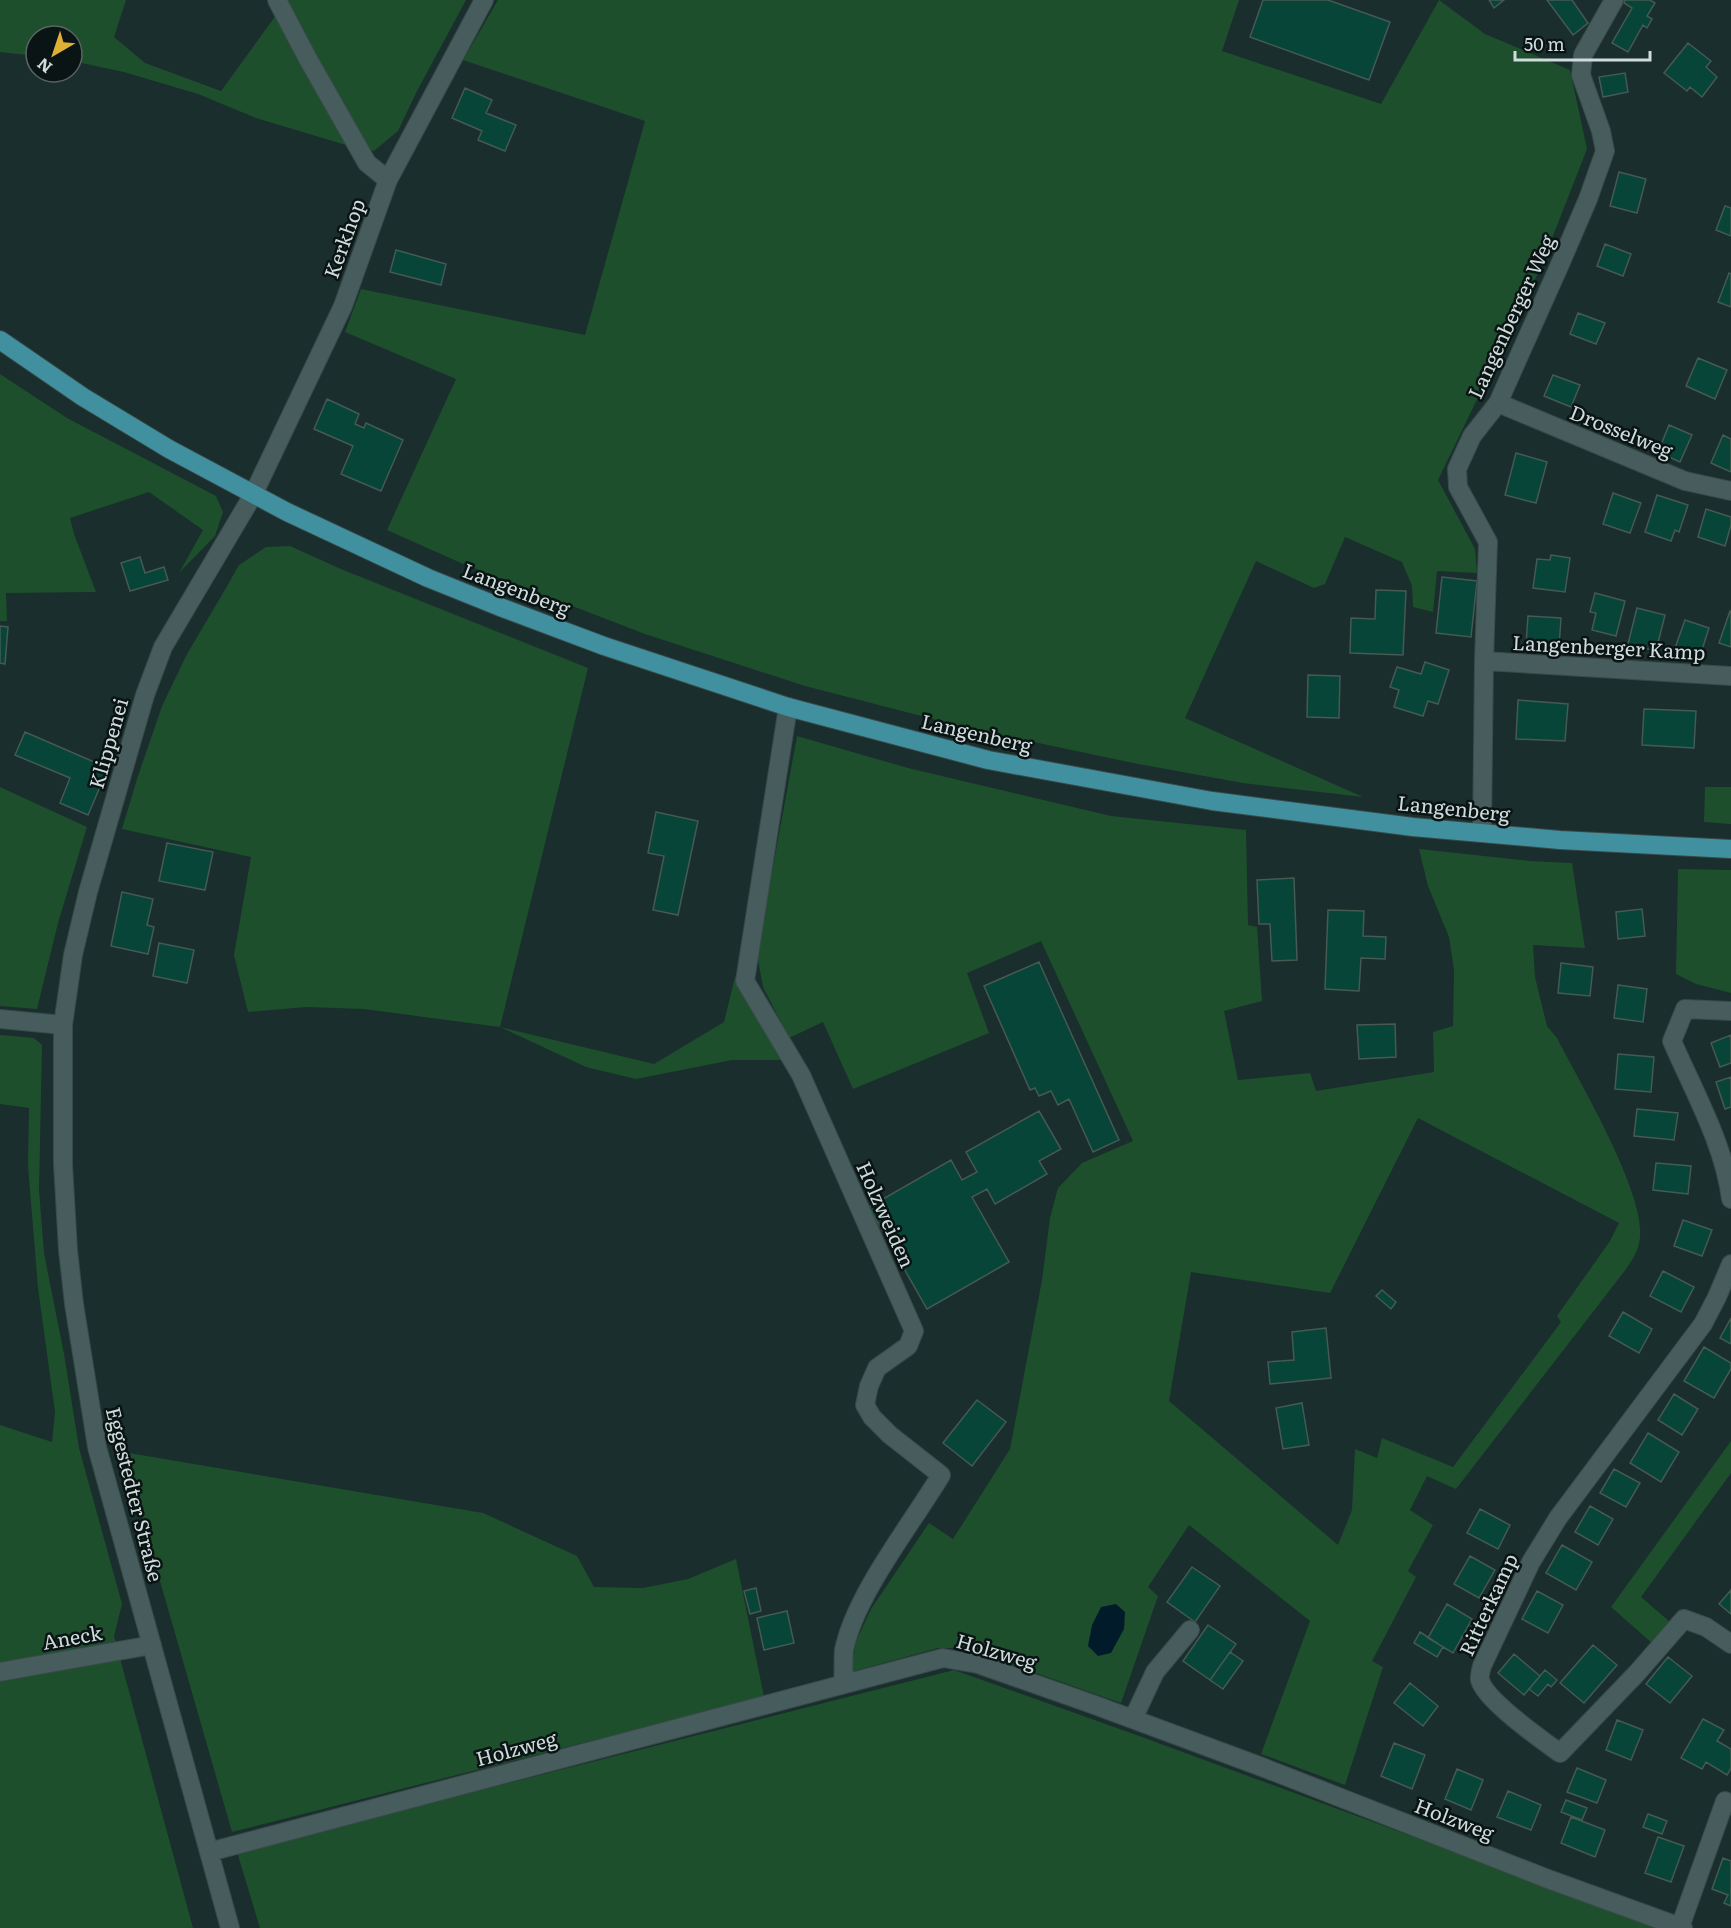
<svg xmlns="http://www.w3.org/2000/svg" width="1731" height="1928" viewBox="0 0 1731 1928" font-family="Literata,serif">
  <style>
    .green { fill: #1e4f2d; fill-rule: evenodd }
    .water { fill: #021b2a }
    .building { fill: #064537; stroke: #465953; stroke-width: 1.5 }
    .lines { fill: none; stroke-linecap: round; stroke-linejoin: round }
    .minor-casing { stroke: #384949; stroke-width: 20 }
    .major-casing { stroke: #384949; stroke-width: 20 }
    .minor { stroke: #475c5c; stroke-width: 18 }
    .major { stroke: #4190a0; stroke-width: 18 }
    .labels { text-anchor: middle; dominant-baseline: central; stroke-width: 5; stroke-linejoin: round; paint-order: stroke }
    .street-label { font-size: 20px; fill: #d0dcdc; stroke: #0b1414 }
  </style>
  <rect width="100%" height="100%" fill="#192e2d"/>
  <!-- green -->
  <path class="green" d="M0,0H126L114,37L145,63L221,91L287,0H466L417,91L398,131L374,151L346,145L256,118L198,94L124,72L72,61V36H36V56L0,52Z
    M498,0H1239L1222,51L1381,104L1439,0L1485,34L1570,70L1587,149L1540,269L1438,480L1475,549L1477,573L1437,571L1433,612L1413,607L1412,586L1402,562L1345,537L1325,584L1314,588L1256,561L1185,718L1363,797L1243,783L1133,763L972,729L805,686L645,634L461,563L387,530L456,379L345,332L361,289L585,335L645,121L463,60Z
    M0,374L67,418L216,496L223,512L215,536L179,573L203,530L149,492L70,518L74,534L96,592L6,593L7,621H0Z
    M290,546L341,569L588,668L500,1027L654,1064L724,1022L735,977L782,1060H732L636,1079L586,1067L500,1027L364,1009L306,1007L248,1012L234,955L251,857L122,829L137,779L162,706L187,654L223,593L239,565L266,547Z
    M797,736L908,768L1111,816L1246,830L1248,925L1257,927L1262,1001L1224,1011L1238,1080L1310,1073L1316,1091L1434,1072L1433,1032L1453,1026L1454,970L1449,937L1428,886L1419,849L1530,861L1572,863L1585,948L1533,945L1535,977L1547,1026L1557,1038C1579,1081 1645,1192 1640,1237C1639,1251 1631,1262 1623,1273L1456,1489L1427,1476L1410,1510L1433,1525L1408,1571L1416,1577L1372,1661L1383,1667L1345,1785L1261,1754L1310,1621L1189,1525L1148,1587L1158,1596L1121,1703L965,1648H938L851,1672L856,1641L871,1609L929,1523L953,1539L1010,1449L1042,1280L1050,1218L1058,1188L1082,1163L1133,1141L1041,941L967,973L989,1033L853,1089L823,1022L789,1038L763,987L757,954ZM1418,1118L1619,1223L1610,1241L1557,1316L1561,1322L1453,1467L1382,1438L1377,1458L1355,1449L1352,1510L1338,1545L1169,1401L1191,1272L1330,1293Z
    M0,787L87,827L58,923L37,1009L0,1006Z
    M1705,787H1731V824L1704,822Z
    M1678,869L1731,870V993L1696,984L1676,974Z
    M0,1035L34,1038L42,1045L39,1190L44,1253L64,1354L79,1448L122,1604L114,1636L193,1928H0V1425L52,1442L55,1412L38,1288L28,1166L29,1108L0,1104Z
    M1731,1441V1473L1641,1597L1670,1622L1652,1643L1611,1607Z
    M123,1452L483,1513L577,1556L594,1587L643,1588L688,1579L736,1559L764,1697L232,1832Z
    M954,1670L1142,1737L1661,1928H260L237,1852Z"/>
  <!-- water -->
  <path class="water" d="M1116,1604L1125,1612L1124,1629L1111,1653L1098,1656L1088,1646L1092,1625L1101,1607Z"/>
  <!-- building -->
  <path class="building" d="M1263,0H1328L1390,22L1369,80L1250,37Z
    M1489,0H1504L1494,8Z
    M1547,0H1572L1588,23L1573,35Z
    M1625,0H1650L1655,3L1647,16L1652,19L1647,28L1643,25L1628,52L1612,43L1632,8L1624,3Z
    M1688,43L1711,61L1706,67L1717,77L1702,97L1690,87L1687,91L1664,73Z
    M1625,73L1628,92L1603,97L1599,77Z
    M465,88L492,100L486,113L516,125L505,151L478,140L482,131L452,118Z
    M1619,172L1646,179L1637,213L1610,206Z
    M1725,206L1731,208V236L1716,230Z
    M1605,244L1631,254L1623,276L1597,266Z
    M396,250L446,264L441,285L390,272Z
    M1729,273L1731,274V307L1718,302Z
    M1578,313L1605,323L1596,344L1570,334Z
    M1698,358L1727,370L1715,399L1686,386Z
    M1553,375L1580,385L1571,407L1544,396Z
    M327,399L359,414L355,424L364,428L366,423L403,440L381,491L341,474L353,446L314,429Z
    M1669,425L1692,435L1680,462L1658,452Z
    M1723,435L1731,439V472L1711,463Z
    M1516,453L1547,462L1536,503L1505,495Z
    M1613,493L1641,503L1630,533L1603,524Z
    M1657,495L1688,505L1679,532L1675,530L1671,541L1645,532Z
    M1706,509L1731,517V525L1725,546L1698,537Z
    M1551,555L1570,558L1565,592L1533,588L1537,559L1550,560Z
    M140,557L145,573L164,567L168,580L130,591L121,563Z
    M1442,577L1477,581L1471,637L1436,633Z
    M1376,590L1406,591L1403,655L1350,653L1351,618L1375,619Z
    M1595,593L1625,601L1616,636L1592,630L1596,613L1590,612Z
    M1637,608L1665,615L1656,651L1628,644Z
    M1730,611L1731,612V647L1719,643Z
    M1528,616L1561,618L1559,647L1526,645Z
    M1685,620L1709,628L1700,656L1675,648Z
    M0,626L8,627L5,664L0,663Z
    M1425,662L1449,670L1438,704L1428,701L1423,716L1394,707L1399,690L1390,687L1397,667L1421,674Z
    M1308,675L1340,676L1339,718L1307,717Z
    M1518,700L1568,704L1565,741L1516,739Z
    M1644,709L1696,711L1694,748L1642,745Z
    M25,732L108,768L88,815L60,803L70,778L15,755Z
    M656,812L698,821L678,915L653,910L664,856L648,853Z
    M167,843L213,852L205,890L159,881Z
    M1294,878L1297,960L1272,961L1270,924H1259L1257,880Z
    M122,892L153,899L147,925L154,927L148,954L111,946Z
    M1642,909L1645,936L1618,939L1616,912Z
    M1328,910L1364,911L1363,936L1386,937L1385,959L1361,958L1359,991L1325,989Z
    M159,943L194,950L187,983L153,976Z
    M1039,962L1119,1140L1093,1152L1069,1099L1058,1105L1051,1091L1039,1096L1035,1088L1030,1090L984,986Z
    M1561,963L1593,967L1590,996L1558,993Z
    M1618,985L1647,989L1643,1022L1614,1018Z
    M1395,1024L1396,1057L1359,1059L1357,1025Z
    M1731,1035V1063L1720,1067L1711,1043Z
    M1618,1054L1654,1057L1651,1092L1615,1089Z
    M1731,1077V1107L1725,1109L1716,1082Z
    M1637,1109L1678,1113L1674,1140L1634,1136Z
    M1039,1111L1061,1149L1039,1161L1047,1174L995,1204L987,1189L972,1197L1009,1262L927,1309L869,1207L951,1160L962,1180L977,1172L966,1152Z
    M1656,1163L1691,1166L1688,1194L1653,1190Z
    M1683,1220L1712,1230L1702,1256L1674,1246Z
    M1663,1271L1694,1287L1681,1312L1650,1296Z
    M1382,1290L1396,1302L1391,1309L1376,1296Z
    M1623,1312L1652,1329L1639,1353L1609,1336Z
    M1731,1318V1344L1720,1338Z
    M1326,1328L1331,1378L1270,1384L1268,1362L1294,1360L1292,1332Z
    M1704,1347L1731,1363V1369L1714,1398L1684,1381Z
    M1674,1394L1698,1409L1682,1435L1658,1420Z
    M977,1400L1006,1422L972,1466L943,1443Z
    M1302,1403L1309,1445L1283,1449L1276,1408Z
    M1648,1433L1679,1452L1661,1482L1630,1463Z
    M1614,1469L1640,1483L1626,1507L1600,1493Z
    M1590,1506L1613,1519L1598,1545L1575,1532Z
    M1480,1509L1510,1525L1498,1549L1467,1533Z
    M1562,1545L1592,1562L1576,1590L1546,1573Z
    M1470,1556L1495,1570L1479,1598L1454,1584Z
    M1192,1567L1220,1586L1195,1622L1167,1602Z
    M756,1588L761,1611L750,1614L744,1591Z
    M1731,1590V1614L1719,1604Z
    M1537,1591L1563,1605L1548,1633L1522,1619Z
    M1447,1604L1472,1619L1453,1653L1428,1638Z
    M787,1611L794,1643L764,1650L757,1618Z
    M1208,1625L1236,1644L1210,1680L1183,1661Z
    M1420,1632L1443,1647L1437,1657L1414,1643Z
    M1593,1645L1617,1665L1584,1703L1560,1683Z
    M1230,1652L1243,1661L1223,1689L1210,1680Z
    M1514,1654L1540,1676L1524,1695L1498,1673Z
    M1668,1657L1692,1676L1670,1703L1646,1684Z
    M1545,1670L1557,1680L1551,1687L1548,1684L1538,1696L1529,1689Z
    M1410,1683L1438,1706L1423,1726L1394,1703Z
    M1703,1719L1724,1730L1717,1741L1731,1749V1768L1727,1775L1706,1762L1702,1769L1681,1758Z
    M1617,1720L1643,1730L1631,1760L1606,1750Z
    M1394,1743L1425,1755L1412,1789L1381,1776Z
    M1577,1768L1606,1780L1597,1803L1567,1792Z
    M1457,1769L1483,1780L1471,1810L1445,1799Z
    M1508,1791L1541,1805L1531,1830L1497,1817Z
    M1566,1800L1587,1808L1582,1820L1561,1812Z
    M1648,1814L1667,1821L1662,1834L1643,1827Z
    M1571,1817L1605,1830L1595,1857L1561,1843Z
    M1658,1837L1684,1846L1671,1882L1645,1873Z
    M1723,1858L1731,1861V1906L1724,1903L1728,1895L1712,1889Z"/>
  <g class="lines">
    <defs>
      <path id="minor" d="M277,0L308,59L367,163L388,180
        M1498,403L1685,481L1731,491
        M1484,661L1731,676
        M788,707L745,981L801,1075L914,1331L908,1346L877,1368L869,1386L865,1405L872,1417L890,1435L941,1475C911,1525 855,1595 844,1650C843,1661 844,1673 843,1683
        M1482,833L1484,661L1488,542L1458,487L1457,469L1472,436L1498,403L1561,262L1588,199L1605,151L1601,131L1581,75L1583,55L1614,0
        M1731,1011L1685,1009L1672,1041C1694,1092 1724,1144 1731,1199
        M0,1019L63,1025
        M1731,1264L1717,1297L1703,1324L1558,1518L1531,1562L1482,1666C1481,1670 1479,1676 1480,1680C1485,1700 1542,1740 1560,1753L1637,1673L1684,1619L1706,1627L1731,1644
        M0,1672L152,1645
        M1133,1719L1155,1672L1190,1630
        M209,1852L943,1658L978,1664L1092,1704L1262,1767L1548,1879L1683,1928
        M1680,1927L1725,1801
        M230,1928L97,1447L74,1304L68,1250L63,1164V1025L73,955L88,892L145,695L163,647L253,495L343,306L388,180L484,0"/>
      <path id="major" d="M0,340L83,397L169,449L287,512L428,578L500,607L604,646L788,707L988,760L1212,801L1413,827L1560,840L1731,849"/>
    </defs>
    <!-- minor casing -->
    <use href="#minor" class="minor-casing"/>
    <!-- major casing -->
    <use href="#major" class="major-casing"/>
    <!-- minor -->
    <use href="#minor" class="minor"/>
    <!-- major -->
    <use href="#major" class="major"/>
  </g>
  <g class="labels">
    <!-- street labels -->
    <g class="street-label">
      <text transform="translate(343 238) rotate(-70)">Kerkhop</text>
      <text transform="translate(1510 316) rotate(-65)">Langenberger Weg</text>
      <text transform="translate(1622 430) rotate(22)">Drosselweg</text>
      <text transform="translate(517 588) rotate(21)">Langenberg</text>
      <text transform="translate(1609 646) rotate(3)">Langenberger Kamp</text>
      <text transform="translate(977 732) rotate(13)">Langenberg</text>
      <text transform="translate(107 743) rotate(-74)">Klippenei</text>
      <text transform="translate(1454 807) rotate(6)">Langenberg</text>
      <text transform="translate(887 1214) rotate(66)">Holzweiden</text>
      <text transform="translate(136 1494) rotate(76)">Eggestedter Straße</text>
      <text transform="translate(1487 1604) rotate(-65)">Ritterkamp</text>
      <text transform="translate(72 1636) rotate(-10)">Aneck</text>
      <text transform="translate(997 1650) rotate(16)">Holzweg</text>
      <text transform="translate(516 1747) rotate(-15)">Holzweg</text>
      <text transform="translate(1455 1818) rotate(21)">Holzweg</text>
    </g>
  </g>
  <!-- north arrow -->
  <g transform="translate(54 54) rotate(219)"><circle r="28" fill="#0b1414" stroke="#5a6464" stroke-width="1.5"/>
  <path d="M0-4.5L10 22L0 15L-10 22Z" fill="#dfb034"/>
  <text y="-9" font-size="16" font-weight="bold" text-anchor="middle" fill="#d0dcdc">N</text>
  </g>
  <!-- scale -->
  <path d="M1515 51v9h135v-9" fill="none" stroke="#d0dcdc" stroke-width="3"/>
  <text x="1524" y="51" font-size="18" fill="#d0dcdc" stroke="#0b1414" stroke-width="4.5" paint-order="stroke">50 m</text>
</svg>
